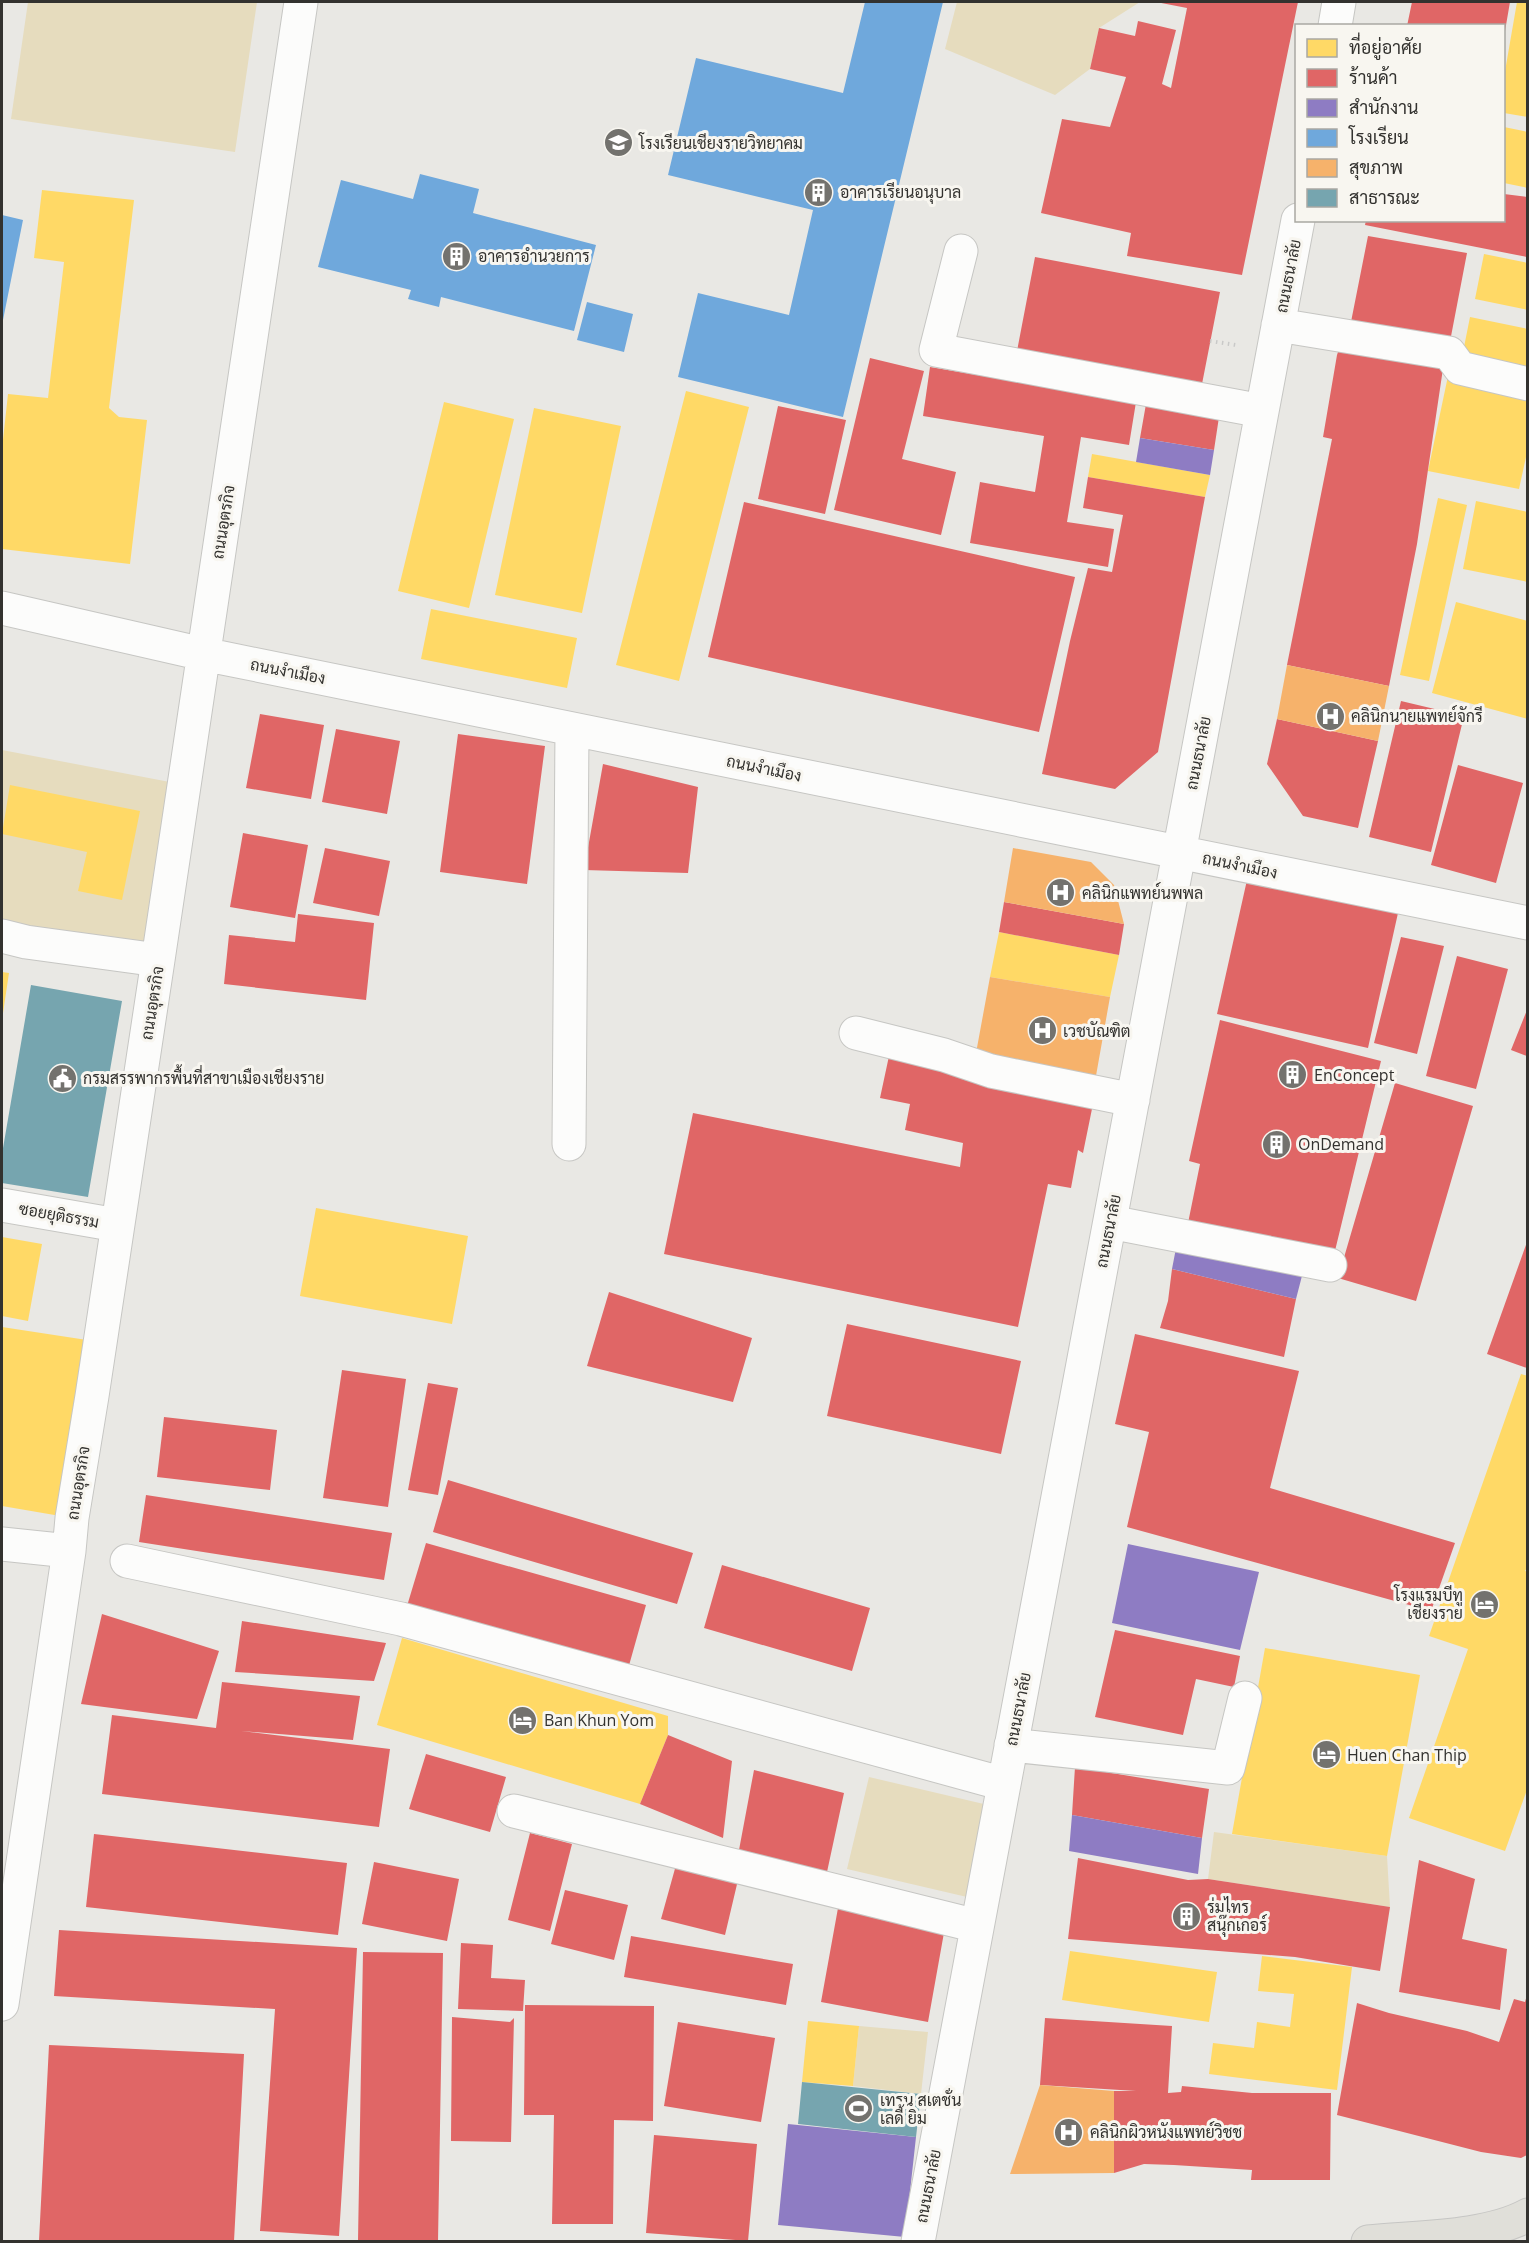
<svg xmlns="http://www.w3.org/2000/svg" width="1529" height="2243" viewBox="0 0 1529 2243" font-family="'Open Sans',Sarabun,sans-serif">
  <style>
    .green { fill: #e6dcbe }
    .homes { fill: #ffd966 }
    .shops { fill: #e06666 }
    .offices { fill: #8e7cc3 }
    .schools { fill: #6fa8dc }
    .health { fill: #f6b26b }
    .public { fill: #76a5af }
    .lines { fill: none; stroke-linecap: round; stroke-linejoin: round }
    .minor-casing { stroke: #c6c6c3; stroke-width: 35 }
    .major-casing { stroke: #c6c6c4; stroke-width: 35 }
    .path { stroke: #c9c9c8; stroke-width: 4; stroke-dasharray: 1.5 4.5; stroke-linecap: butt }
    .minor { stroke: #fcfcfb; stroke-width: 33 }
    .major { stroke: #e0dfd9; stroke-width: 33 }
    .labels { text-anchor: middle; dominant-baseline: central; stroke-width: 6; stroke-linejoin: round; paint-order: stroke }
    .poi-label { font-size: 16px; fill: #33322f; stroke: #f8f6f0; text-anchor: start }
    .street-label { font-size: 16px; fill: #33322f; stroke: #f8f6f0 }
  </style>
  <rect width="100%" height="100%" fill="#e9e8e4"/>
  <!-- green -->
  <path class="green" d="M28,2H257L235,152L11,119Z
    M957,2H1140L1099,28L1090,69L1055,95L945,49Z
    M2,750L175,783L144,948L2,925Z
    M869,1777L988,1805L967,1897L847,1869Z
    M1214,1832L1387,1856L1390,1907L1208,1879Z
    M859,2026L928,2032L921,2094L853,2086Z"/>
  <!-- homes -->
  <path class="homes" d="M1517,2H1528V117L1504,113V77Z
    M1504,127L1528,132V188L1504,183Z
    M42,190L134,200L109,408L119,417L147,420L130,564L2,549V449L8,394L48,398L64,262L34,258Z
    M1484,254L1528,263V310L1475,299Z
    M1470,317L1528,329V376L1461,362Z
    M1448,376L1528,393V448L1519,489L1428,471Z
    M686,391L749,407L679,681L616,665Z
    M444,402L514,419L469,608L398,591Z
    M534,408L621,426L582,613L495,595Z
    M1092,454L1210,475L1205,497L1088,477Z
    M1438,498L1467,505L1429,681L1400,675Z
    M1476,501L1528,512V582L1463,569Z
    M1456,602L1528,621V719L1432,693Z
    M431,609L577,638L567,688L421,659Z
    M10,785L140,811L122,900L78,891L87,852L2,834Z
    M999,932L1119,955L1110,997L990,977Z
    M2,972L9,973L3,1013L2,1012Z
    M316,1208L468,1236L452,1324L300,1296Z
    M2,1237L42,1244L28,1321L2,1316Z
    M2,1327L100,1342L72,1518L2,1506Z
    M1521,1374L1528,1376V1566L1525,1571L1528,1572V1787L1505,1851L1409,1818L1468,1649L1429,1636Z
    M402,1638L668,1716V1735L640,1804L377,1725Z
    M1265,1648L1420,1675L1387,1856L1232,1834Z
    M1070,1951L1217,1972L1209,2022L1062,2000Z
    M1262,1956L1352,1967L1337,2090L1209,2074L1213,2043L1254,2048L1257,2022L1290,2027L1294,1994L1258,1991Z
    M808,2021L859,2026L853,2086L802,2082Z"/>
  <!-- shops -->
  <path class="shops" d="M1156,2H1298L1242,275L1127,256L1131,233L1041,213L1062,119L1110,127L1126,77L1090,69L1099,28L1135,36L1138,21L1176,30L1162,84L1171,88L1187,8Z
    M1412,2H1510L1505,31L1504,26H1407Z
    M1504,194L1527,197V257L1365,225L1366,220H1504Z
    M1368,236L1467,253L1448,352L1349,332Z
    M1035,257L1220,292L1202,384L1017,351Z
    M1340,346L1445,355L1417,544L1389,686L1287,665L1332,439L1323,437L1337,355Z
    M870,358L924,371L902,459L956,472L941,535L834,510Z
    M930,367L1136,402L1129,445L1081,437L1067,522L1114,529L1108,567L970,543L980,482L1035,492L1044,436L923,416Z
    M1146,404L1219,417L1214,450L1140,438Z
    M778,406L846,420L825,514L758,499Z
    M1088,477L1205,497L1158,752L1115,789L1042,774L1070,641L1088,568L1112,572L1123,515L1083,508Z
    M744,502L1075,577L1039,732L708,657Z
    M1401,701L1464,716L1431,852L1369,837Z
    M260,714L324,725L311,799L246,788Z
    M1277,719L1378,741L1358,828L1303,816L1267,764Z
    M336,729L400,741L387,814L322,802Z
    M458,734L545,746L527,884L440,872Z
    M603,764L698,787L688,873L584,870Z
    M1458,765L1523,783L1496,883L1431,865Z
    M243,833L308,845L295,918L230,907Z
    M325,848L390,861L379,916L313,903Z
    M1247,880L1398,913L1368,1048L1217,1014Z
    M1004,902L1124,924L1119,955L999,932Z
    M298,914L374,923L366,1000L224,984L229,935L295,942Z
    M1401,937L1444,946L1417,1054L1374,1043Z
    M1457,956L1508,969L1476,1089L1426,1076Z
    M1527,1010V1056L1511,1050Z
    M1220,1020L1381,1061L1333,1259L1187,1228L1200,1164L1189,1161Z
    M889,1056L1094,1099L1083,1153L1078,1150L1071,1188L1048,1184L1018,1327L664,1254L693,1113L960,1167L963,1143L905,1130L910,1104L880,1098Z
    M1395,1083L1473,1106L1416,1301L1338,1278Z
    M1527,1242V1368L1487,1354Z
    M1172,1269L1296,1299L1284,1357L1160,1328L1168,1301Z
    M609,1292L752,1338L733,1402L587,1366Z
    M847,1324L1021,1361L1001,1454L827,1416Z
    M1135,1334L1299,1371L1270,1488L1455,1543L1431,1611L1127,1527L1149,1432L1115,1424Z
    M342,1370L406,1379L388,1507L323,1498Z
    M428,1383L458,1388L438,1495L408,1490Z
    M164,1417L277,1430L270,1490L157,1477Z
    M448,1480L693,1553L677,1604L433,1532Z
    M146,1495L392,1533L384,1580L139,1542Z
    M426,1543L646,1605L628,1669L407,1606Z
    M722,1565L870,1608L852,1671L704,1628Z
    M102,1614L219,1651L197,1719L81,1704Z
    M242,1621L386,1643L374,1681L235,1672Z
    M1115,1630L1240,1656L1234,1687L1196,1679L1183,1735L1095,1717Z
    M222,1682L360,1696L353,1740L241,1731L390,1749L379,1827L102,1794L112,1715L216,1728Z
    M668,1735L732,1761L723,1838L640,1804Z
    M426,1754L506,1777L490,1832L409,1809Z
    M1075,1767L1209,1789L1202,1838L1072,1815Z
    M754,1770L844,1793L827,1872L739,1850Z
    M530,1833L572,1844L550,1931L508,1920Z
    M94,1834L347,1863L338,1935L86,1907Z
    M1078,1858L1188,1880L1208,1879L1390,1907L1380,1971L1295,1957L1068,1939Z
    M1419,1860L1475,1879L1462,1939L1507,1949L1500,2010L1399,1992Z
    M374,1862L459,1879L447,1941L362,1924Z
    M676,1865L738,1880L725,1935L661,1919Z
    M565,1890L628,1905L614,1960L551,1944Z
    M838,1908L945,1927L928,2022L821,2002Z
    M59,1930L357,1948L339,2236L260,2231L275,2009L54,1996Z
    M631,1936L793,1964L786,2005L624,1977Z
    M461,1943L493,1945L491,1978L525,1980L523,2011L458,2009Z
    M363,1952L443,1953L438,2241H358Z
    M1527,1995V2155L1521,2158L1481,2152L1337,2115L1357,2003L1389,2013L1467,2031L1499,2042L1514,1999L1525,2002Z
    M525,2005L654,2006L653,2121L614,2120L613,2224H552L554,2115H524Z
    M452,2017L510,2022L514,2018L511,2142L451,2141Z
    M1045,2018L1172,2026L1168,2093L1181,2092L1182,2086L1252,2093H1331L1330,2180H1251L1252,2170L1174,2165L1144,2164L1114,2173V2091H1136L1040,2085Z
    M678,2022L775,2038L761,2122L664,2106Z
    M49,2045L244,2054L234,2241H39Z
    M654,2135L757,2144L748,2241L646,2233Z"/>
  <!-- offices -->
  <path class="offices" d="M1140,438L1214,450L1210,475L1136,462Z
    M1177,1243L1303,1272L1296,1299L1172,1269Z
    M1128,1544L1259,1572L1240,1650L1112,1623Z
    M1072,1815L1202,1838L1198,1874L1069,1851Z
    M788,2124L916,2137L905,2237L778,2225Z"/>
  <!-- schools -->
  <path class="schools" d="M865,2H943L843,417L678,377L698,293L789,315L813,210L668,175L696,58L843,93Z
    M420,174L479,189L473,213L596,245L574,331L441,297L439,307L408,299L411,290L318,267L341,180L413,199Z
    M2,215L23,220L3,320H2Z
    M587,302L633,314L624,352L577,340Z"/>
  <!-- health -->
  <path class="health" d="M1287,665L1389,686L1378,741L1277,719Z
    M1013,848L1091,862L1114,885L1124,924L1004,902Z
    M990,977L1110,997L1094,1087L974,1064Z
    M1040,2085L1114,2091V2173L1010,2174Z"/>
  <!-- public -->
  <path class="public" d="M31,985L122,1001L88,1197L2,1183V1154Z
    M802,2082L921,2094L916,2137L798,2124Z"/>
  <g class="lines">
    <defs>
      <path id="minor" d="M1335,26L1339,2
        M961,251L936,350L1262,411
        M1278,325L1449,353L1460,368L1528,384
        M2,608L203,654L1528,923
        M2,936L26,942L158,960
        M856,1033L944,1055L991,1071L1133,1100
        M569,1144L572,729
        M2,1205L117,1225
        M1110,1222L1330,1265
        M2,1544L69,1551
        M127,1561L401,1619L1004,1784
        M1011,1745L1228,1768L1245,1698
        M514,1811L977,1926
        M2,2004L69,1551L72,1518L92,1396L158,960L301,2
        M918,2242L1298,220"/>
      <path id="major" d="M1368,2242C1416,2237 1486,2238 1528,2215"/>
    </defs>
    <!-- minor casing -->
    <use href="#minor" class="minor-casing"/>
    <!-- major casing -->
    <use href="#major" class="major-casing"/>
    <!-- path -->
    <path class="path" d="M1210,341L1236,345"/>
    <!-- minor -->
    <use href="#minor" class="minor"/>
    <!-- major -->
    <use href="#major" class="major"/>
  </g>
  <!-- icons -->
  <defs>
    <symbol id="school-disc" viewBox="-11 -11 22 22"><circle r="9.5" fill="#73726e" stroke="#f8f6f0"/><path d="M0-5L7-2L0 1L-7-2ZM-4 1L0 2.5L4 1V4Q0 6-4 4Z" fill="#fff"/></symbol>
    <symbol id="building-disc" viewBox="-11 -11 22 22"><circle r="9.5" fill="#73726e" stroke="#f8f6f0"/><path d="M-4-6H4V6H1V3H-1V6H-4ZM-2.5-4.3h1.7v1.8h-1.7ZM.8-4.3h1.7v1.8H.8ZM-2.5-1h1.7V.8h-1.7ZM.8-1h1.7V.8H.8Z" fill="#fff"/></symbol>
    <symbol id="hospital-disc" viewBox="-11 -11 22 22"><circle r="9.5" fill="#73726e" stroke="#f8f6f0"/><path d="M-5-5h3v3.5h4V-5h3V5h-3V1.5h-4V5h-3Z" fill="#fff"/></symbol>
    <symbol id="civic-disc" viewBox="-11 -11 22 22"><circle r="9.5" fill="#73726e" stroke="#f8f6f0"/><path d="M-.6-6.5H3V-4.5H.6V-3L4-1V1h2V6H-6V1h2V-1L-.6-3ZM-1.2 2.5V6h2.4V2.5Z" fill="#fff"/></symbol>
    <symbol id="hotel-disc" viewBox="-11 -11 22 22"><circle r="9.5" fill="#73726e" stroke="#f8f6f0"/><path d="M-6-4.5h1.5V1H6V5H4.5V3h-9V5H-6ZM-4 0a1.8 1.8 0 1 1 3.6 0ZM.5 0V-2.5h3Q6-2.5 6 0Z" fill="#fff"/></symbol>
    <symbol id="stadium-disc" viewBox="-11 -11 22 22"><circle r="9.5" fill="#73726e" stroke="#f8f6f0"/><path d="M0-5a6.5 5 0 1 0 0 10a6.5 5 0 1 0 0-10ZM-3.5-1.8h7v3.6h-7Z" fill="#fff"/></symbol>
  </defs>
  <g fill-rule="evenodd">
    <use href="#school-disc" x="602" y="126" width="33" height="33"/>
    <use href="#building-disc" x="802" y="176" width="33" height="33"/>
    <use href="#building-disc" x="440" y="240" width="33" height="33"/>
    <use href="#hospital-disc" x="1314" y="700" width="33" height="33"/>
    <use href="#hospital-disc" x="1044" y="876" width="33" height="33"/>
    <use href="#hospital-disc" x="1026" y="1014" width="33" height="33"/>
    <use href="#building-disc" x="1276" y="1058" width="33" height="33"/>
    <use href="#civic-disc" x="46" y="1062" width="33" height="33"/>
    <use href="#building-disc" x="1260" y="1128" width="33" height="33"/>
    <use href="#hotel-disc" x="1468" y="1588" width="33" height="33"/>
    <use href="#hotel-disc" x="506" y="1704" width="33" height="33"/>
    <use href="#hotel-disc" x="1310" y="1738" width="33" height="33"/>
    <use href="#building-disc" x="1170" y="1900" width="33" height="33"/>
    <use href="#stadium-disc" x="842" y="2092" width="33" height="33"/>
    <use href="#hospital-disc" x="1052" y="2116" width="33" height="33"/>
  </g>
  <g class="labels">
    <!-- poi labels -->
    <g class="poi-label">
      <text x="639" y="143">โรงเรียนเชียงรายวิทยาคม</text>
      <text x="840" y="192">อาคารเรียนอนุบาล</text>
      <text x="478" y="256">อาคารอำนวยการ</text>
      <text x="1351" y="716">คลินิกนายแพทย์จักรี</text>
      <text x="1082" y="893">คลินิกแพทย์นพพล</text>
      <text x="1063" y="1031">เวชบัณฑิต</text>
      <text x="1314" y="1075">EnConcept</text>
      <text x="83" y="1078">กรมสรรพากรพื้นที่สาขาเมืองเชียงราย</text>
      <text x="1298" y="1144">OnDemand</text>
      <text x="1463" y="1595" text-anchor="end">โรงแรมบีทู<tspan x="1463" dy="18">เชียงราย</tspan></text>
      <text x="544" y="1720">Ban Khun Yom</text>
      <text x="1347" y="1755">Huen Chan Thip</text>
      <text x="1207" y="1907">ร่มไทร<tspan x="1207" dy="18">สนุ๊กเกอร์</tspan></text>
      <text x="880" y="2100">เทรน สเตชั่น<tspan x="880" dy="18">เลดี้ ยิม</tspan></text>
      <text x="1090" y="2132">คลินิกผิวหนังแพทย์วิชช</text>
    </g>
    <!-- street labels -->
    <g class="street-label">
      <text transform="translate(1288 276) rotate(-79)">ถนนธนาลัย</text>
      <text transform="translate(223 522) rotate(-81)">ถนนอุตรกิจ</text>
      <text transform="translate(288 671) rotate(11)">ถนนงำเมือง</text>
      <text transform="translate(1198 753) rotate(-79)">ถนนธนาลัย</text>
      <text transform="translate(764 768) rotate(12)">ถนนงำเมือง</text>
      <text transform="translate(1240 865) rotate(12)">ถนนงำเมือง</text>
      <text transform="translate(152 1003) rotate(-81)">ถนนอุตรกิจ</text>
      <text transform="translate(59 1215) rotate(10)">ซอยยุติธรรม</text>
      <text transform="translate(1108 1231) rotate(-79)">ถนนธนาลัย</text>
      <text transform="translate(78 1483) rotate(-81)">ถนนอุตรกิจ</text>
      <text transform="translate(1018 1709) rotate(-79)">ถนนธนาลัย</text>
      <text transform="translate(928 2186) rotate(-79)">ถนนธนาลัย</text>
    </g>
  </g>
  <!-- border -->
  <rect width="1529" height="2243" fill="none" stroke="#33322f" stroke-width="6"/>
  <!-- legend -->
  <rect x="1295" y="24" width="210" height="198" fill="#f8f6f0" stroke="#a9a8a3" stroke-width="1.5"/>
  <rect x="1307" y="39" width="30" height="18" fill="#ffd966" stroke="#a9a8a3" stroke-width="1.5"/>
  <text x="1349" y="54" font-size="18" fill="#33322f">ที่อยู่อาศัย</text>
  <rect x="1307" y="69" width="30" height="18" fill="#e06666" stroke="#a9a8a3" stroke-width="1.5"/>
  <text x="1349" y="84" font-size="18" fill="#33322f">ร้านค้า</text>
  <rect x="1307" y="99" width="30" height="18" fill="#8e7cc3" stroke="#a9a8a3" stroke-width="1.5"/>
  <text x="1349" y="114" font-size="18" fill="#33322f">สำนักงาน</text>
  <rect x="1307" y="129" width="30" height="18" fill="#6fa8dc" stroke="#a9a8a3" stroke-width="1.5"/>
  <text x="1349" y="144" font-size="18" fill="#33322f">โรงเรียน</text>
  <rect x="1307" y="159" width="30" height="18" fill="#f6b26b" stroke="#a9a8a3" stroke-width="1.5"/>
  <text x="1349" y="174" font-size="18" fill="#33322f">สุขภาพ</text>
  <rect x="1307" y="189" width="30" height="18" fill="#76a5af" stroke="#a9a8a3" stroke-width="1.5"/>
  <text x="1349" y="204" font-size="18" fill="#33322f">สาธารณะ</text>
</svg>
